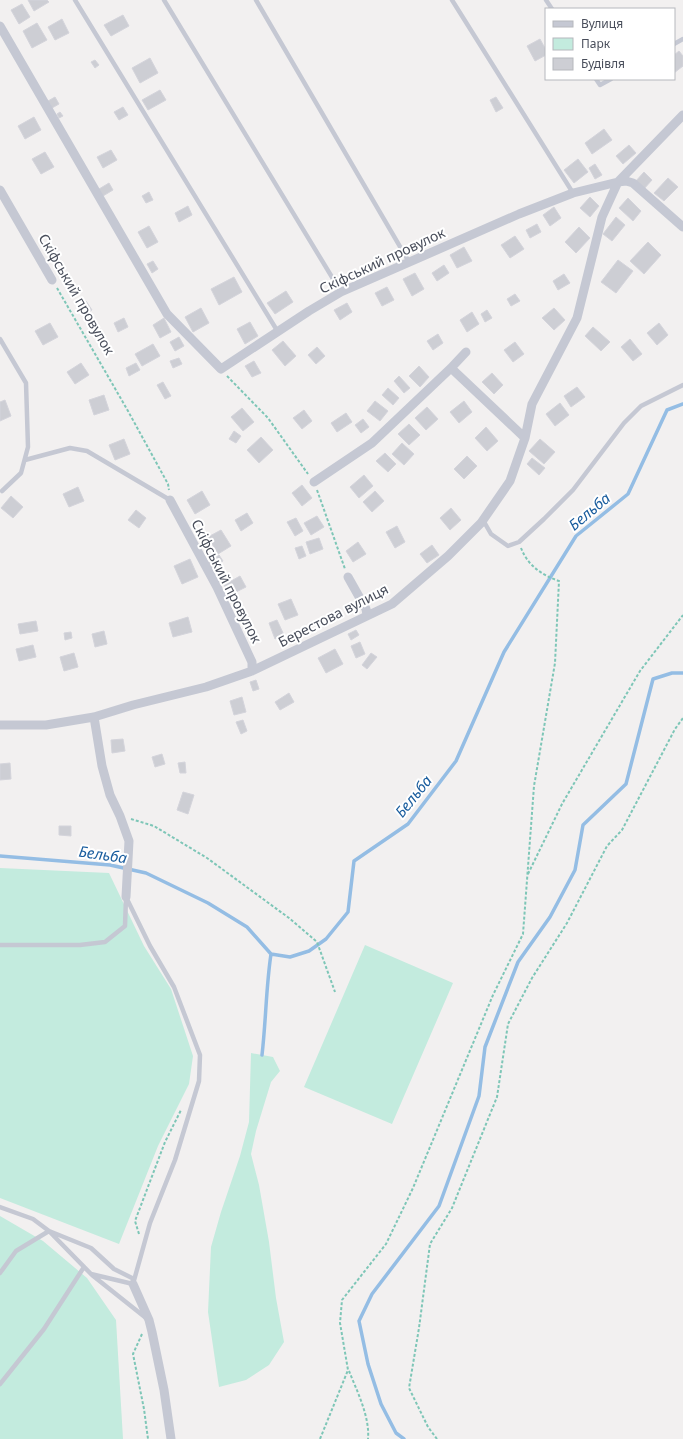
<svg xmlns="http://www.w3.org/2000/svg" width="683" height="1439" viewBox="0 0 683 1439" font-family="'Noto Sans',sans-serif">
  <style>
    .green { fill: #c3ebde }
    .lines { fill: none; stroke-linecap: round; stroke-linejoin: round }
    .stream { stroke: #94bde4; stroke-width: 3.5 }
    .building { fill: #cdced4; stroke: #d4d4db }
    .path { stroke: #7ec6b7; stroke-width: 2; stroke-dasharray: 3 2; stroke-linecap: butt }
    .service { stroke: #c5c8d3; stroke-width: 4.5 }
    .minor { stroke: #c5c8d3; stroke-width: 9 }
    .labels { text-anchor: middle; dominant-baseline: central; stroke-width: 4; stroke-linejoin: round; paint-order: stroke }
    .street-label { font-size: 14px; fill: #494e5b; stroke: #fff }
    .water-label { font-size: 15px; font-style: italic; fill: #1a5d9e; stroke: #fff }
  </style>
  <rect width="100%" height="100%" fill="#f2f0f0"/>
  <!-- green -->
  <path class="green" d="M0,868L109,873L144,946L171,989L193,1056L189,1084L158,1146L119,1244L0,1198Z
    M365,945L453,983L392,1124L304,1087Z
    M251,1053L273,1057L280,1071L271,1082L256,1131L251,1154L259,1185L269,1242L276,1298L284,1342L269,1365L246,1380L219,1387L208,1312L211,1247L221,1212L240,1156L249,1122Z
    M0,1216L43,1241L87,1278L116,1320L123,1439H0Z"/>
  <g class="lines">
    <!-- stream -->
    <path class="stream" d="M0,856L110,865L146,873L208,903L247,927L271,954L290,957L309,951L326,939L348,912L354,861L408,824L456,761L504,652L576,536L628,494L667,410L683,404
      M262,1055C266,1021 266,987 271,954
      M404,1439L396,1433L381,1404L368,1364L359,1321L372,1294L439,1206L479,1096L485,1047L518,962L550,917L575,870L583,825L626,784L653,679L672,673H683"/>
  </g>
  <!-- building -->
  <path class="building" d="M28,0H47L49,2L34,11Z
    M22,4L30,17L19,24L11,10Z
    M123,15L129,26L111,36L104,25Z
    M62,19L69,33L55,40L48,27Z
    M37,23L47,40L32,48L23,31Z
    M540,39L546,50V55L535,61L527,46Z
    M679,51L683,56V66L674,73V55Z
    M150,58L158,73L140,83L132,68Z
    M95,60L99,65L95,68L91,62Z
    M160,90L166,100L148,110L142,100Z
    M55,97L59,104L52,108L48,101Z
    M496,97L503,108L496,112L490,100Z
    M123,107L128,115L119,120L114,112Z
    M60,112L63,116L59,118L57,114Z
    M34,117L41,130L25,139L18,126Z
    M604,129L612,140L592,154L585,143Z
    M629,145L636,153L623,164L616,156Z
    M111,150L117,160L103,168L97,157Z
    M45,152L54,167L41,174L32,159Z
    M578,159L588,172L574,183L564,170Z
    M595,164L602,175L595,179L589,168Z
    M644,172L652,180L643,190L635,182Z
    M668,178L678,187L664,201L654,193Z
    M109,183L113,190L103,196L99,189Z
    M149,192L153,200L146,203L142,196Z
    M590,197L599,206L590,217L580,208Z
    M628,198L641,211L633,221L619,208Z
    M188,206L192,215L179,222L175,213Z
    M554,207L561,218L550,226L543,215Z
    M616,217L625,225L612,241L603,234Z
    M537,224L541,232L530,238L526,230Z
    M149,226L158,242L147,248L138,232Z
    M579,227L590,238L576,253L565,242Z
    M515,236L524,249L510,258L501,245Z
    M648,242L661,255L644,274L630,261Z
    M464,247L472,261L457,268L450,255Z
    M618,260L633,271L616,293L601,282Z
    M153,261L158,269L152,273L147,264Z
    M444,265L449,273L437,281L432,273Z
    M415,273L424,289L412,296L403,279Z
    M564,274L570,283L558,290L553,281Z
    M234,277L242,292L219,305L211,289Z
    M387,287L394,300L382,306L375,293Z
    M286,291L293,302L275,314L267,303Z
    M515,294L520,301L511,306L507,299Z
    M86,301L92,310L83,315L78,305Z
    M347,303L352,312L340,320L334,310Z
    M201,308L209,323L193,332L185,317Z
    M554,308L565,320L554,330L542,318Z
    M487,310L492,318L485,322L481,314Z
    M472,312L479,324L467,332L460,320Z
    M124,318L128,327L118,332L114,323Z
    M164,318L171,332L160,338L153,325Z
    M250,322L258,336L245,344L237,329Z
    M50,323L58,337L43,345L35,331Z
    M659,323L668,335L657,345L647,333Z
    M593,327L610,342L601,351L585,336Z
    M438,334L443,343L433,350L427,341Z
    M179,337L184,346L175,351L170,342Z
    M630,339L642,354L633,361L621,347Z
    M283,341L296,356L285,366L272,350Z
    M515,342L524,354L513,362L504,350Z
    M153,344L160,356L142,366L135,354Z
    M317,347L325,356L316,364L308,355Z
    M179,358L182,364L173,368L170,361Z
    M254,361L261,373L252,377L245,366Z
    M81,363L89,375L75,384L67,372Z
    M136,363L140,370L129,376L126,368Z
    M419,366L429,377L420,387L409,376Z
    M492,373L503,385L494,394L482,382Z
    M399,376L410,388L404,393L394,381Z
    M163,382L171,396L165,399L157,385Z
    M577,387L585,397L571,407L564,396Z
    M388,388L399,398L393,405L382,395Z
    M104,395L109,410L94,415L89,400Z
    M5,400L11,416L0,421V402Z
    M375,401L388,411L380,421L367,411Z
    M464,401L472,412L459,423L450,412Z
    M560,403L569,415L555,426L546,414Z
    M427,407L438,419L426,430L415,418Z
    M242,408L254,422L243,431L231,417Z
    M304,410L312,421L302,429L293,418Z
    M346,413L352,422L337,432L331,423Z
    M363,419L369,427L361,433L355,425Z
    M409,424L420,435L409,445L398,434Z
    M486,427L498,441L487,451L475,438Z
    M234,431L241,436L236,443L229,439Z
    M261,437L273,450L259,463L247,450Z
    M124,439L130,454L115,460L109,445Z
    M540,439L555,452L544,464L529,451Z
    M402,443L414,454L404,465L392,454Z
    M385,453L396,464L388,472L376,461Z
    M467,456L477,466L464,479L454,469Z
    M532,458L545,468L539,475L527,464Z
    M364,475L373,486L359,498L350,487Z
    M302,485L312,498L302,506L292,493Z
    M78,487L84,501L69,507L63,494Z
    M202,491L210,505L195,514L187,500Z
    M375,491L384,501L372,512L363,502Z
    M11,496L23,507L13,518L1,508Z
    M451,508L461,520L450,530L440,518Z
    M136,510L146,518L139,528L128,520Z
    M247,513L253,523L241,531L235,520Z
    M317,516L324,527L311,535L304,523Z
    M296,518L303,531L295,536L287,522Z
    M397,526L405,542L395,548L386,532Z
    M221,530L231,546L218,554L208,537Z
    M319,538L323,549L310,554L306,542Z
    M358,542L366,554L353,562L346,551Z
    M432,545L439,555L427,563L420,554Z
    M302,546L306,556L299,559L295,548Z
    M219,555L223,561L211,569L207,563Z
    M190,559L198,577L182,584L174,566Z
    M240,576L246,587L230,595L224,585Z
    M291,599L298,615L285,620L278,604Z
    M188,617L192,632L173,637L169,623Z
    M277,620L284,635L275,639L269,623Z
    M36,621L38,631L20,634L18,624Z
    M356,630L359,635L351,640L348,634Z
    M104,631L107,644L95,647L92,634Z
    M71,632L72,638L65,640L64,633Z
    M360,642L365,654L356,658L351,646Z
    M33,645L36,657L19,661L16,649Z
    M335,649L343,664L326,673L318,658Z
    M74,653L78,667L64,671L60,657Z
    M371,653L377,657L367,669L362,665Z
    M256,680L259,689L253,691L250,682Z
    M289,693L294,702L280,710L275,702Z
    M242,697L246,712L234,715L230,701Z
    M243,720L247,731L241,734L236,722Z
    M123,739L125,751L112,753L111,740Z
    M162,754L165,764L155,767L152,757Z
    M185,762L186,773H180L178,763Z
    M10,763L11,779L0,780V764Z
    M183,792L194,795L188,814L177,810Z
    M59,826H71V836L59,835Z"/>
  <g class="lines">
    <!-- path -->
    <path class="path" d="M57,288L128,411L168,484L169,490
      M227,376L268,418L308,474
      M317,490L345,569
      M131,819L154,826L207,858L289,918L317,942L335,992
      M528,874L562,804L640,671L683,615
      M139,1234L135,1221L165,1142L181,1110
      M142,1334L133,1354L144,1409L148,1439
      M349,1371C357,1391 370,1417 368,1439
      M320,1439L348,1370L340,1323L342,1300L386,1244L413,1188L493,995L523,934L534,786L555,663L559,581C542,575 528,566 521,548
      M437,1439L428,1427L409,1388L419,1328L430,1244L452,1208L497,1097L508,1024L532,978L567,923L607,846L622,830L675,729L683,718"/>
    <!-- service -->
    <path class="service" d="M75,0L278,332
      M164,0L341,292
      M256,0L409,262
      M452,0L573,193
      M546,0L552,9
      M674,44L683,39
      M596,79L600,85L611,79
      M0,339L26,383L28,447L21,473L2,491
      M25,460L70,448L87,451L170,500
      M483,520L491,534L508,546L519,542L544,519L573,490L624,423L641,406L683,385
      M0,945H80L105,942L125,926L126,898
      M0,1207L33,1219L49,1231L91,1274L133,1284L150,1223L175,1160L199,1081L200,1055L174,987L150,946L126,897
      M0,1273L16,1251L49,1231L91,1248L114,1269L134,1279
      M92,1275L146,1318
      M0,1384L44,1329L84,1267"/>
    <!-- minor -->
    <path class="minor" d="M0,26L167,314L221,369L309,311L341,292L519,214L573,193L618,182L683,115
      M0,190L52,280
      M451,368L525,438
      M314,482L372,443L451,368L466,352
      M170,500L217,587L252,662V671
      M348,577L366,609L367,615
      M94,717L102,766L110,795L120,816L129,841L126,897
      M0,725H46L94,717L133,705L206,687L252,671L392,604L448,556L481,523L510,481L525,438L532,404L577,318L602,217L618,182L626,181L633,183L683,227
      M133,1284L149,1320L152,1332L164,1390L171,1439"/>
  </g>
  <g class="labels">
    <!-- street labels -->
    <g class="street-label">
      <text transform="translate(382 260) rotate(-25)">Скіфський провулок</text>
      <text transform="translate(77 294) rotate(60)">Скіфський провулок</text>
      <text transform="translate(227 581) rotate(63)">Скіфський провулок</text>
      <text transform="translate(333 615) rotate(-27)">Берестова вулиця</text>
    </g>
    <!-- water labels -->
    <g class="water-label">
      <text transform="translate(589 511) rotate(-40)">Бельба</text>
      <text transform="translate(413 796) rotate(-51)">Бельба</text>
      <text transform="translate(103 854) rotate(8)">Бельба</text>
    </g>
  </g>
  <!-- legend -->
  <rect x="545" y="8" width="130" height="72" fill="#ffffff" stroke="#b6b8bd"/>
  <rect x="553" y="21" width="20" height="6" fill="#c5c8d3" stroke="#b6b8bd"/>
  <text x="581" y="28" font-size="12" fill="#494e5b">Вулиця</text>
  <rect x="553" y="38" width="20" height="12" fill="#c3ebde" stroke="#b6b8bd"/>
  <text x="581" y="48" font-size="12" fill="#494e5b">Парк</text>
  <rect x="553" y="58" width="20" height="12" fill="#cdced4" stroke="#b6b8bd"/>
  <text x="581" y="68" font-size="12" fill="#494e5b">Будівля</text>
</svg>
